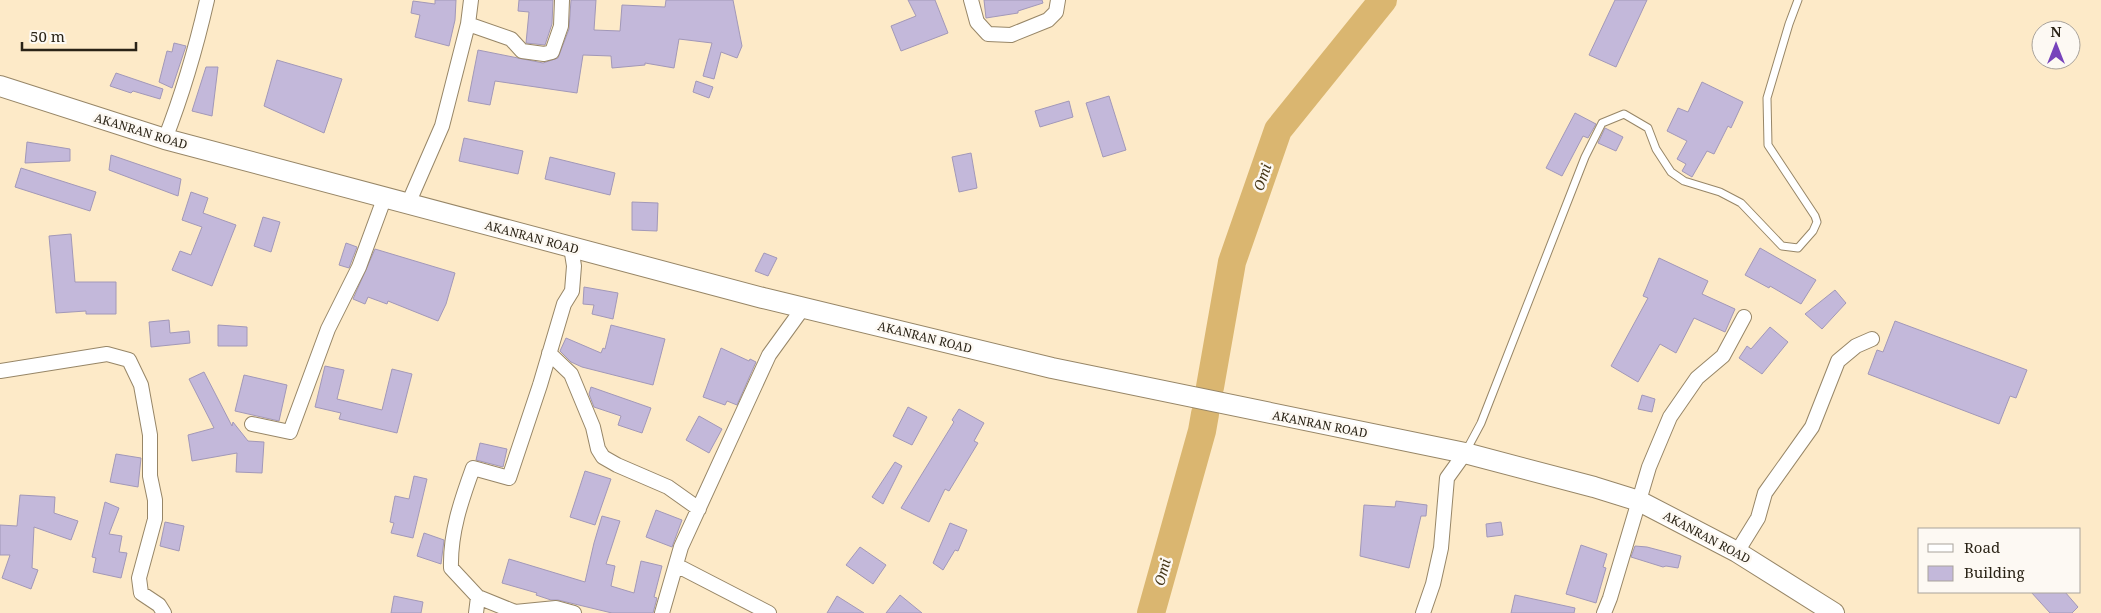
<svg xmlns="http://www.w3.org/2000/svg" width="2101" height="613" viewBox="0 0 2101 613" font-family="'Noto Serif',serif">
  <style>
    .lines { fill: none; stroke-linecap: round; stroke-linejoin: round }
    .river { stroke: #dab670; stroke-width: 28 }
    .building { fill: #c3b8da; stroke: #a298b8 }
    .lane-casing { stroke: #978667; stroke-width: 9 }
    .street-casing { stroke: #978667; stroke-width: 16 }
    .secondary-casing { stroke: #978667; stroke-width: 22 }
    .lane { stroke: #fff; stroke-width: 7 }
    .street { stroke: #fff; stroke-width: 14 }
    .secondary { stroke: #fff; stroke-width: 20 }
    .labels { text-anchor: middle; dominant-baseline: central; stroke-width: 5; stroke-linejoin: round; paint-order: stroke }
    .street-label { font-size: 12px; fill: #2a2316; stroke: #fdf9f3 }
    .water-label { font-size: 14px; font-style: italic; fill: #473819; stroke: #fdf9f3 }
  </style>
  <rect width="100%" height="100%" fill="#fdeac8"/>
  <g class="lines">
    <!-- river -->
    <path class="river" d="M1210,387L1232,262L1278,130L1383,0
      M1151,613L1202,431L1205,414"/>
  </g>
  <!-- building -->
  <path class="building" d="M435,0H456L455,20L449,46L415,37L420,15L411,13L413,1L435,4Z
    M519,0H553L552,24L545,45L526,43L529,12L518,11Z
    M571,0H596L594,30L620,31L622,5L665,7L666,0H733L742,46L737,58L721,52L714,79L703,76L712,43L679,39L674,68L645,63V65L612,68L611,56L583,55L577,93L495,81L490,105L468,101L478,50L543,63L558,58L569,29Z
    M908,0H935L948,33L901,51L891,26L916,16Z
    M984,0H1042L1043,3L1018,11V13L986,18Z
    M1615,0H1647L1616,67L1589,55Z
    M174,43L186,46L172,88L159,82L167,51L172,52Z
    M277,60L342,79L324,133L264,106Z
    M206,67H218L212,116L192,111Z
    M116,73L163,89L160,99L133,91L131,93L110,86Z
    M696,81L713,87L709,98L693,92Z
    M1702,82L1743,102L1731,128L1728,126L1714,154L1707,151L1692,177L1682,171L1686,164L1677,159L1687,141L1667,131L1678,108L1688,112Z
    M1109,96L1126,150L1103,157L1086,103Z
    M1069,101L1073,117L1040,127L1035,111Z
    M1575,113L1596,124L1588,138L1583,136L1562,176L1546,168Z
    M1605,128L1623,137L1616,151L1598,143Z
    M464,138L523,151L518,174L459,161Z
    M27,142L70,149V161L25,163Z
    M971,153L977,188L959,192L952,157Z
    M111,155L181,179L178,196L109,170Z
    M550,157L615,173L610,195L545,179Z
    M21,168L96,192L90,211L15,187Z
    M191,192L208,198L203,213L236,225L212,286L172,270L180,251L191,255L202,227L182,220Z
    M632,202L658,203L657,231L632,230Z
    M263,217L280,222L271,252L254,246Z
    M71,234L75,282H116V314H86V311L56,313L49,236Z
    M346,243L357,247L349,268L339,265Z
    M1760,248L1816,280L1801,304L1770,286L1769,288L1745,275Z
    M375,249L455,273L446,304L438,321L388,301L387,304L368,297L365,304L353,299Z
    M764,253L777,258L768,276L755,271Z
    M1659,258L1708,281L1702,294L1735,309L1725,332L1694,318L1676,353L1660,344L1638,382L1611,366L1648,298L1643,296Z
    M584,287L618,293L613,319L592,314L594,305L583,304Z
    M1835,290L1846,303L1822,329L1805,314Z
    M169,320L170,333L189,331L190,343L151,347L149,322Z
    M1895,321L2027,370L2016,398L2010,396L1999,424L1868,374L1877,350L1883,352Z
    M218,325L247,327V346H218Z
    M611,325L665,339L653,385L582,367L571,362L560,351L566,338L601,353L603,348L605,349Z
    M1770,327L1788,342L1762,374L1739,358L1747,346L1751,349Z
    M721,348L749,361L750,359L756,362L737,405L727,401L725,405L703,397Z
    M325,366L344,370L337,399L382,410L392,369L412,374L397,433L339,419L341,413L315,407Z
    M204,372L232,426L233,422L248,441L264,442L262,473L236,472L237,453L192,461L188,435L214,428L189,379Z
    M244,375L287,385L279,421L235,411Z
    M591,387L651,408L642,433L618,425L621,416L594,407L589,394Z
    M1642,395L1655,399L1652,412L1638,409Z
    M908,407L927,417L912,445L893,436Z
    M959,409L984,423L974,441L978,443L949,491L945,489L929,522L901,508L954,422L952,420Z
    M699,416L722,429L709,453L686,440Z
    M480,443L507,449L503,467L476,460Z
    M116,454L141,458L138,487L110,482Z
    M895,462L902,466L883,504L872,497Z
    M585,471L611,479L595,525L570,517Z
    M414,476L427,479L413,538L391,533L394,523L390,522L395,496L409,499Z
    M20,495L55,497L54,513L78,521L71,540L34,527L32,568L38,570L31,589L2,578L10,555H0V525L17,526Z
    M1396,501L1427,505L1426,516H1421L1409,568L1360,556L1364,505L1395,507Z
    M105,502L119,508L109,534L122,536L119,552L127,553L121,578L93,572L96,558L92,557Z
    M656,510L682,520L672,547L646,537Z
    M602,516L620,521L606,564L615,566L611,586L634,593L641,561L662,566L654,597L657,598L653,613H612L558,600H551L536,595L537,593L502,583L509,559L585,582L594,543Z
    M165,522L184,526L179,551L160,546Z
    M1501,522L1503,535L1487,537L1486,524Z
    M950,523L967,530L958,551L955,550L943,570L933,563Z
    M424,533L444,540L441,564L417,556Z
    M1581,545L1607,554L1603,567L1606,568L1596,603L1566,594Z
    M1635,546L1647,547L1681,556L1678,568L1666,566L1663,567L1631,557Z
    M860,547L886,565L873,584L846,565Z
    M2031,592H2065L2078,607L2072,613H2050Z
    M900,595L922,613H886Z
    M1515,595L1575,608L1574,613H1511Z
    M394,596L423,602L421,613H391Z
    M837,596L864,613H827Z"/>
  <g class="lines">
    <defs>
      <path id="lane" d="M1466,451L1481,423L1585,157L1602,123L1624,114L1648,128L1656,149L1671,172L1684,181L1720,192L1741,203L1782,246L1798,248L1813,231L1817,222L1815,216L1768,145L1767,98L1789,24L1798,0"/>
      <path id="street" d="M971,0L977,22L988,34L1011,35L1048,20L1056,12L1058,0
        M468,24L511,39L522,51L544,54L552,52L561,26L562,0
        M165,139C183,93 196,48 207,0
        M408,204L442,126L468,24L471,0
        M571,247L574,266L572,291L564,304L540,385L509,478L473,468C461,501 450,533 451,568L478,597L515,612L556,608L574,613
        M549,353L571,374L593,427L598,449L603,457L617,465L668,487L699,509
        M0,371L107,354L129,360L141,385L150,435V476L155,500V519L139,578L141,593L159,605L164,613
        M252,424L290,432L328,329L359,267L384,199
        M1737,552L1758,518L1765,493L1812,427L1838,361L1856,346L1872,339
        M676,565L769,613
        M476,613L478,597
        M662,613L681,547L769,355L803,308
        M1423,613L1433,584L1441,548L1447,478L1465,453
        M1604,613L1610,598L1649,467L1670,417L1697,378L1723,356L1744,317"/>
      <path id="secondary" d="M0,86L165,139L763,298L1052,368L1465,453L1594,487L1639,501L1737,552L1834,613"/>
    </defs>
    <!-- lane casing -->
    <use href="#lane" class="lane-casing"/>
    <!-- street casing -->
    <use href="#street" class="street-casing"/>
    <!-- secondary casing -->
    <use href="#secondary" class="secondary-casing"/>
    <!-- lane -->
    <use href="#lane" class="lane"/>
    <!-- street -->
    <use href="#street" class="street"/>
    <!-- secondary -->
    <use href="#secondary" class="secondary"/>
  </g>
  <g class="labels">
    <!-- street labels -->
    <g class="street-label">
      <text transform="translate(141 131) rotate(17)">AKANRAN ROAD</text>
      <text transform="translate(532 237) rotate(15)">AKANRAN ROAD</text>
      <text transform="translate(925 337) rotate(14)">AKANRAN ROAD</text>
      <text transform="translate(1320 424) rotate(11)">AKANRAN ROAD</text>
      <text transform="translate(1707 537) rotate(28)">AKANRAN ROAD</text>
    </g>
    <!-- water labels -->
    <g class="water-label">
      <text transform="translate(1262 177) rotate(-71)">Omi</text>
      <text transform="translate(1162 572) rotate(-75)">Omi</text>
    </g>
  </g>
  <!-- legend -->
  <rect x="1918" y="528" width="162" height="65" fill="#fdf9f3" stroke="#a9a39b"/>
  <rect x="1928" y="544" width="25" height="8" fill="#ffffff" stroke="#a9a39b"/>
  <text x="1964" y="553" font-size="15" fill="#2a2316">Road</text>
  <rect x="1928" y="566" width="25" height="15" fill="#c3b8da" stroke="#a9a39b"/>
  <text x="1964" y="578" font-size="15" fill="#2a2316">Building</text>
  <!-- north arrow -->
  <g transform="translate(2056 45)"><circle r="24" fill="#fdf9f3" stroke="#a9a39b"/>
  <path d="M0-4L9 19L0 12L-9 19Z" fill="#7743bb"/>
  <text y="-8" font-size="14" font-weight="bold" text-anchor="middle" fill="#2a2316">N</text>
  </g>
  <!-- scale -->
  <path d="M22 42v8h114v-8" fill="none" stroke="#2a2316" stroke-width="2.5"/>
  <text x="30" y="42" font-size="15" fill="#2a2316" stroke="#fdf9f3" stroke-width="4" paint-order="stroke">50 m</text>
</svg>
